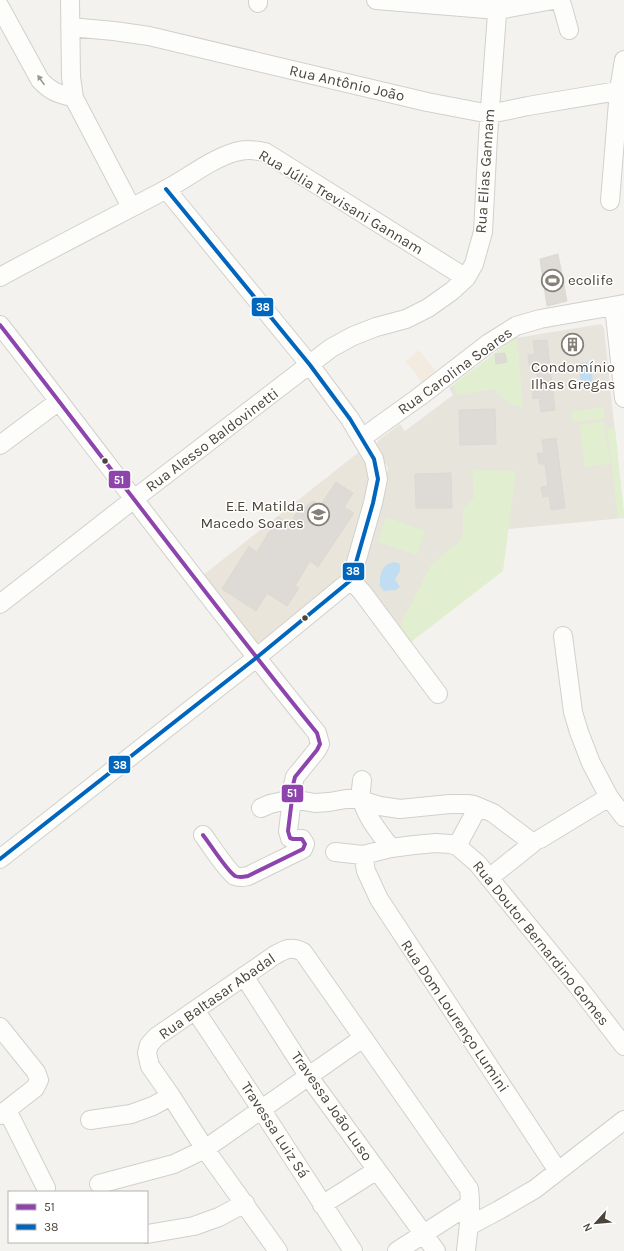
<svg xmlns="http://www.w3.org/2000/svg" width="624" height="1251" viewBox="0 0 624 1251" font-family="Karla,sans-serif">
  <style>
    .residential { fill: #e7e4dc }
    .commercial { fill: #f3ebdf }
    .education { fill: #eae5da }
    .green { fill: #e1eecf }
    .water { fill: #c0ddf1 }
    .building { fill: #dedbd6; stroke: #dcd9d4 }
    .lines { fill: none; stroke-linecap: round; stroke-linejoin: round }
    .minor-casing { stroke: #d2d0cb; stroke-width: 20 }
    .minor { stroke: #fdfdfc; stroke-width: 18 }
    .bus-1-casing { stroke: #fff; stroke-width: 7 }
    .bus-2-casing { stroke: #fff; stroke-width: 7 }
    .bus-1 { stroke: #8e44ad; stroke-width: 4 }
    .bus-2 { stroke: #0065bd; stroke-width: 4 }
    .oneway { fill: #9b9791 }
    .bus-dot { fill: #4b4439; stroke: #fff; stroke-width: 1.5 }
    .labels { text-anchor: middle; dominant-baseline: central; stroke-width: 3; stroke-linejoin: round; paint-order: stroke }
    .street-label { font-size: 15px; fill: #4b4439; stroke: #fff }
    .poi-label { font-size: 15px; fill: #4b4439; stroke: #fff; text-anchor: start }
    .line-badge { stroke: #fff; stroke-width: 1.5 }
    .badge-label { font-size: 11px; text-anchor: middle; font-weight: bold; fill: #fff }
  </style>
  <rect width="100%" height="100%" fill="#f4f2ee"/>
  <!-- residential -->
  <path class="residential" d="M601,324L604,328L624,518L509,529L411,642L369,590L363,578L362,569L372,539L388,468L378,450L376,444L379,440L400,424L405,431L453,395L449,388L516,338Z"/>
  <!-- commercial -->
  <path class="commercial" d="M419,350L436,371L422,382L405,361Z"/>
  <!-- education -->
  <path class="education" d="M359,452L370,470L371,475L342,576L262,643L255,642L202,576Z"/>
  <!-- green -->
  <path class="green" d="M517,336L523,407L510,404L493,389L456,395L454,384Z
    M604,407L605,418L573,422L571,411Z
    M604,421L610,464L585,467L579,425Z
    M615,428L624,514V518H618L607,429Z
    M472,470L516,471L503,571L411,642L399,628L431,565L460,541L463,535V509L474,497Z
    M386,517L425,531L417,555L378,542Z"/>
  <!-- water -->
  <path class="water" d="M591,362L593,384L581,385L579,363Z
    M394,562L399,563C402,570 399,573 395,579L400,587L396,590L384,591L380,586C379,575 382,564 394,562Z"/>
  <!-- building -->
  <path class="building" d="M558,254L567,301L547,306L540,259Z
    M547,340L555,410L541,412L539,398L533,399L532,389L538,388L536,365H529L528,355L535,354L533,341Z
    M505,353L507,362L496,364L495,354Z
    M495,409L496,444L460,445L459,410Z
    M556,438L565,508L551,510L549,496L543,497L541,487L548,486L545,464H539L537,453H544L542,440Z
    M451,473L452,508H416L415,474Z
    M336,482L353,493L344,507L354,513L318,567L310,561L295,586L299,588L287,606L267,593L256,611L222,589L249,546L257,552L278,517L290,524L296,514L313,501L320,506Z"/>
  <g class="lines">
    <defs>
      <path id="minor" d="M70,0L71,77L74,98L131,207
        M376,0L498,10L553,0
        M558,0L562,5L569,30
        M258,3V0
        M0,7L40,80C52,93 58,93 74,98
        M70,27L114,31L149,36L427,102L490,114L528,106L624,90
        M610,201L619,90L624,60
        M0,277C55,247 110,219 165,190C188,178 209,160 235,152C246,149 254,150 265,152L466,278
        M614,306L624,398
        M0,325C106,461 208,599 317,733L320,744L317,750L295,777L293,785L292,799L288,831L290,838L293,839H302L305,844L303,849L248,876C243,877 240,878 235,876C227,871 210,844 203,835
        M362,438L419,397L489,343L516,326L540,319L624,304
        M0,445L59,401
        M351,580L362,592L438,694
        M0,604L134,499L331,348L353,336L376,327L406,319L428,308L452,291L466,278L474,264L483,232L488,136L498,0
        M563,636L573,712L579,732L591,763L609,797L624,817
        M362,780C362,785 360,791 361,796C365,816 379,832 391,848
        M261,808L270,804L292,799L315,803L329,802L346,799H358L380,806L400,809L450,804H467L474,805L493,813L533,843L489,878
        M540,839L609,797
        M457,846L478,807
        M335,852L363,855L391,848L414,845L436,843L450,844L457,846L477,863L576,984L624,1046
        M363,855L366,871L379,899L558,1171
        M0,859L256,658L351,580L373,503L378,479L374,459L350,419L310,365L166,189
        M244,976L309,1077L436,1251
        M195,1010L261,1109L353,1251
        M0,1027L36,1072L39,1080L35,1088L0,1115
        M7,1110L46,1188
        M90,1120L131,1114L153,1106L171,1096
        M99,1184L174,1164L205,1149L363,1038
        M322,1205L377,1170
        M469,1226L499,1210L535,1189L624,1120
        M147,1234L194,1226L219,1217L245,1203
        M278,1251L205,1149L171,1096L150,1066L147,1053L149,1045L156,1037L275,955C286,949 291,946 303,952L469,1189C472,1210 468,1230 466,1251
        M397,1251L470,1204"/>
    </defs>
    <!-- minor casing -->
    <use href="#minor" class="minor-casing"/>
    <!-- minor -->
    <use href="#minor" class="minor"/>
    <defs>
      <path id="bus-1" d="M0,325C106,461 208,599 317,733L320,744L317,750L295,777L293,785L292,799L288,831L290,838L293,839H302L305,844L303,849L248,876C243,877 240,878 235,876C227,871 210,844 203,835"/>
      <path id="bus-2" d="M0,859L256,658L351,580L373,503L378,479L374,459L350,419L310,365L166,189"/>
    </defs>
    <!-- bus-1 casing -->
    <use href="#bus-1" class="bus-1-casing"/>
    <!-- bus-2 casing -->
    <use href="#bus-2" class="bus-2-casing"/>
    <!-- bus-1 -->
    <use href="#bus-1" class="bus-1"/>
    <!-- bus-2 -->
    <use href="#bus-2" class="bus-2"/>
  </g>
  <!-- one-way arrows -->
  <defs><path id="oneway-solid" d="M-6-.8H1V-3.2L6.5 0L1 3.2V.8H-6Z"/></defs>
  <use class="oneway" href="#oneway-solid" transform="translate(41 80) rotate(-125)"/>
  <!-- icons -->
  <defs>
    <symbol id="stadium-ring" viewBox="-11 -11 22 22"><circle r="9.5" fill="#fff" stroke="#868178" stroke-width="1.5"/><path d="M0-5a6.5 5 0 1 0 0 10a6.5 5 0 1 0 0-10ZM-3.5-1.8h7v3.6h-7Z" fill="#868178"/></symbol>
    <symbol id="building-ring" viewBox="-11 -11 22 22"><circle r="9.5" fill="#fff" stroke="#868178" stroke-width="1.5"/><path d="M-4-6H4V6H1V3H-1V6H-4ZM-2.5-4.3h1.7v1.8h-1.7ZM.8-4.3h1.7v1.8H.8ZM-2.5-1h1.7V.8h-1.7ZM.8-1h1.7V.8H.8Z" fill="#868178"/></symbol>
    <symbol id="school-ring" viewBox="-11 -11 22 22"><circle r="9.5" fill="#fff" stroke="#868178" stroke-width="1.5"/><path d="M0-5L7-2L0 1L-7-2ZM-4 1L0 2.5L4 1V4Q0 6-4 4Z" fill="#868178"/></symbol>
  </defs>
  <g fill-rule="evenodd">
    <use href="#stadium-ring" x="540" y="268" width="25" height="25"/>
    <use href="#building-ring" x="560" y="332" width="25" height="25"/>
    <use href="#school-ring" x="306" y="502" width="25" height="25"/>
  </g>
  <!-- markers -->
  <g class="bus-dot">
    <circle cx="105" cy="461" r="3.5"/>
    <circle cx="305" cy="618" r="3.5"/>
  </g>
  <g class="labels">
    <!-- street labels -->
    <g class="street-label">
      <text transform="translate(347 83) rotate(13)">Rua Antônio João</text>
      <text transform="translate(485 171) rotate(-86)">Rua Elias Gannam</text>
      <text transform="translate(341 202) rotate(31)">Rua Júlia Trevisani Gannam</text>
      <text transform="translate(455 371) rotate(-36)">Rua Carolina Soares</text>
      <text transform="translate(212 440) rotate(-37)">Rua Alesso Baldovinetti</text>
      <text transform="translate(541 943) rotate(51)">Rua Doutor Bernardino Gomes</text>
      <text transform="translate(217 996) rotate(-35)">Rua Baltasar Abadal</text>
      <text transform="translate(455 1016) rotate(56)">Rua Dom Lourenço Lumini</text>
      <text transform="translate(332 1106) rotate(55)">Travessa João Luso</text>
      <text transform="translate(275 1130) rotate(57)">Travessa Luiz Sá</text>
    </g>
    <!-- poi labels -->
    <g class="poi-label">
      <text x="568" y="280">ecolife</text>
      <text x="573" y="367" text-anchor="middle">Condomínio<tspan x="573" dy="17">Ilhas Gregas</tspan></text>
      <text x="304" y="506" text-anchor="end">E.E. Matilda<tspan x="304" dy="17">Macedo Soares</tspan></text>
    </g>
  </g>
  <g class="line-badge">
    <rect x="251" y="297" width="23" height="20" rx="4" fill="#0065bd"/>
    <rect x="108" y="470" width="23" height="19" rx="4" fill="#8e44ad"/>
    <rect x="342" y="562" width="23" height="19" rx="4" fill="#0065bd"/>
    <rect x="108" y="755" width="23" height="19" rx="4" fill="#0065bd"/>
    <rect x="281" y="784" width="23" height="19" rx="4" fill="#8e44ad"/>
  </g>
  <g class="badge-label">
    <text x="263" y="311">38</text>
    <text x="119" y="484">51</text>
    <text x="353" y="575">38</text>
    <text x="120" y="769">38</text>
    <text x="292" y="797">51</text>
  </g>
  <!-- legend -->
  <rect x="8" y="1191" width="140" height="52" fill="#ffffff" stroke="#b7b4b0"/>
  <rect x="16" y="1204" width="20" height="6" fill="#8e44ad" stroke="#b7b4b0"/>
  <text x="44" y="1211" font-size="12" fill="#4b4439">51</text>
  <rect x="16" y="1224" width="20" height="6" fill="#0065bd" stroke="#b7b4b0"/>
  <text x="44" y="1231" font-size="12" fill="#4b4439">38</text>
  <!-- north arrow -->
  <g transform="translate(596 1223) rotate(243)" stroke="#ffffff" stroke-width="3" paint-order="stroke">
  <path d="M0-3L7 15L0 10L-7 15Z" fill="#4b4439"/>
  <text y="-6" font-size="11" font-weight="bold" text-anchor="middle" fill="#4b4439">N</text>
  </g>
</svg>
